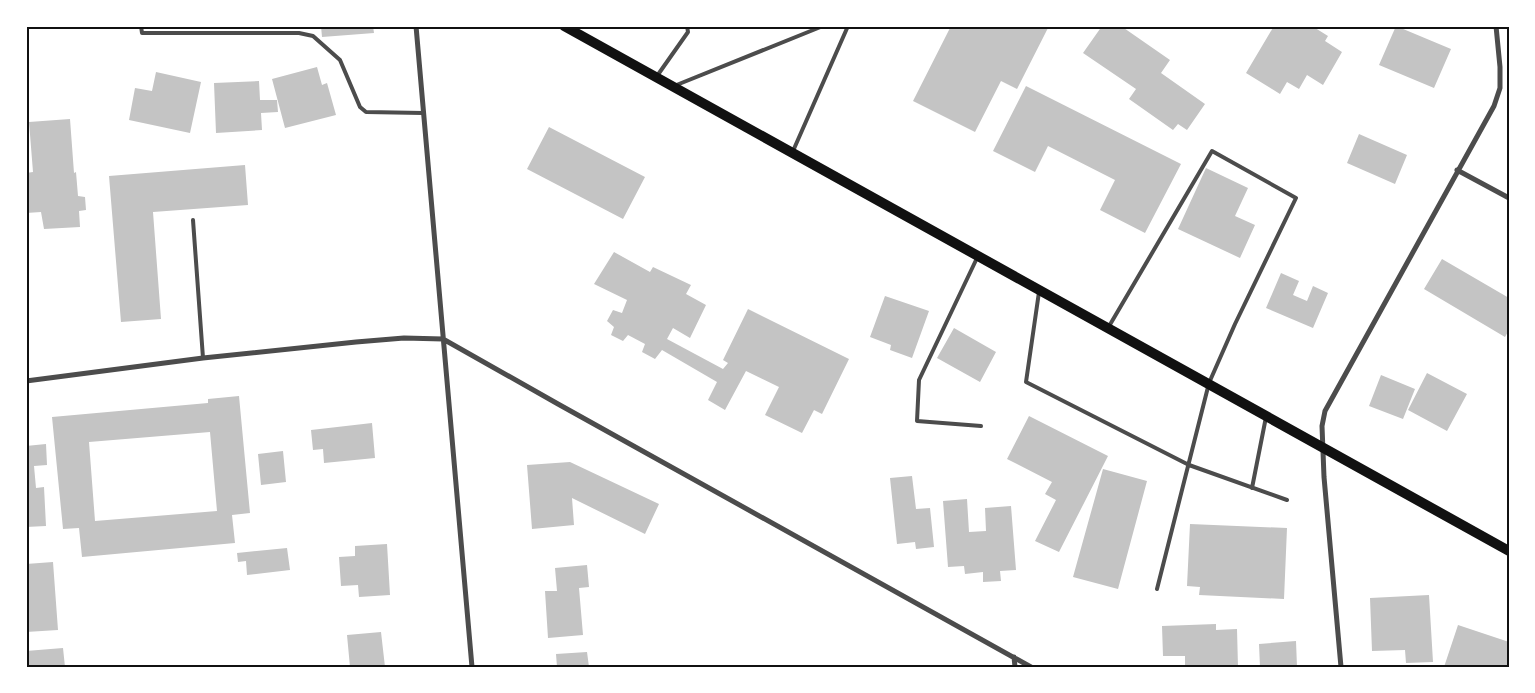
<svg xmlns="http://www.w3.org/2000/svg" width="1535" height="693" viewBox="0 0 1535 693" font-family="'Fira Sans Condensed',sans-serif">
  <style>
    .building { fill: #c4c4c4; fill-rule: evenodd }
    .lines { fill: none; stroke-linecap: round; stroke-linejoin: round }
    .service { stroke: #4c4c4c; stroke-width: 4 }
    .minor { stroke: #4c4c4c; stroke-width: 5 }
    .secondary { stroke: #111; stroke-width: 10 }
    .neatline { fill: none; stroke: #111; stroke-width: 2 }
  </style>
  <rect width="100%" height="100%" fill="#fff"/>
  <!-- building -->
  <path class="building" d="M321,26H373L374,33L322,37Z
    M951,26H1049L1017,89L1001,81L975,132L913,101Z
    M1102,26H1121L1170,60L1161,73L1205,104L1187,130L1178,124L1173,130L1129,99L1136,89L1083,53Z
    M1274,26H1312L1328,36L1325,41L1342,52L1323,85L1307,75L1299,89L1287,82L1280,94L1246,73Z
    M1396,26L1451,49L1434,88L1379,65Z
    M317,67L322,85L327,83L336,115L285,128L272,79Z
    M156,72L201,82L190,133L129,120L135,88L152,91Z
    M259,81L260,100H277L278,112L261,113L262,130L216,133L214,83Z
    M1026,86L1181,164L1145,233L1100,210L1115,180L1048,146L1035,172L993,151Z
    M70,119L74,173L76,172L78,196L85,197L86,210L79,211L80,227L44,229L41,212L26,213V173L33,172L29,122Z
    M549,127L645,177L623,219L527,169Z
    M1359,134L1407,155L1395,184L1347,163Z
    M245,165L248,205L153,212L161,319L121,322L109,176Z
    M1206,168L1248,188L1235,216L1255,225L1240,258L1178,229Z
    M614,252L650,272L653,267L691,285L686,294L706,305L690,338L673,328L667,339L723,369L728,363L723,360L748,309L849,359L822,414L814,410L802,433L765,415L779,387L746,371L725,410L708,400L717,382L662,350L655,359L642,352L645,344L628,335L623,341L611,335L614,327L607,321L613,310L622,313L627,300L594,284Z
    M1442,259L1509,298V330L1505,337L1424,289Z
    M1281,273L1299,281L1293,295L1307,301L1313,286L1328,293L1313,328L1266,308Z
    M885,296L929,311L912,358L890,350L891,345L870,337Z
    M954,328L996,352L980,382L937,358Z
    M1427,373L1467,394L1447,431L1408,410Z
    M1381,375L1415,389L1403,419L1369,406Z
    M239,396L250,513L232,515L235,543L82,557L79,528L63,529L52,417L208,403V399ZM210,432L217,511L95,521L89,442Z
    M1029,416L1108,456L1059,552L1035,541L1056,500L1045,494L1052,482L1007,459Z
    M372,423L375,458L324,463L323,449L313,450L311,430Z
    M46,444L47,465L34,466L36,488L44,487L46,526L26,527V446Z
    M283,451L286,482L261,485L258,454Z
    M570,462L659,504L645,534L572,498L574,525L532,529L527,465Z
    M1103,469L1147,481L1118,589L1073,577Z
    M912,476L916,509L930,508L934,547L916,549L915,542L897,544L890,478Z
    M967,499L969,532L986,531L985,508L1011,506L1016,570L1000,571L1001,581L983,582V572L965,574L964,566L948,567L943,501Z
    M1190,524L1287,528L1284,599L1199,595L1200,587L1187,586Z
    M387,544L390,595L359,597L358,585L341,586L339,557L355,556V546Z
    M287,548L290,570L247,575L246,561L238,562L237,553Z
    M53,562L58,630L26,632V564Z
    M587,565L589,587L579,588L583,635L548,638L545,591H557L555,568Z
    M1429,595L1433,662L1406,663L1405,650L1372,651L1370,598Z
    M1216,624V630L1237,629L1238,667H1185V656H1163L1162,626Z
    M1458,625L1509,642V667H1444Z
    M381,632L385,667H350L347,635Z
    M1296,641L1297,667H1260L1259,644Z
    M63,648L65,667H26V651Z
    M587,652L589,667H557L556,654Z"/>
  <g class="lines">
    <!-- service -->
    <path class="service" d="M141,26L142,33H299L313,36L340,60L360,107L366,112L423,113
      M657,76L688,32L687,26
      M674,86L823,26
      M793,151L848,26
      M193,220L203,358
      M977,258L919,380L917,421L981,426
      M1039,292L1026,382L1189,465L1287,500
      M1108,328L1212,151L1296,198L1235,324L1209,383L1157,589
      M1252,488L1266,417"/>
    <!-- minor -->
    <path class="minor" d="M416,26L472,667
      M1457,170L1509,198
      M26,381L203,358L356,342L404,338L443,339L558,404L1031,667
      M1014,657L1015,667
      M1341,667L1324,477L1322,426L1325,411L1494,106L1500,88V67L1496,26"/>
    <!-- secondary -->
    <path class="secondary" d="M564,26L1509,551"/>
  </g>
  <!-- border -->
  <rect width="1535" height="693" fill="none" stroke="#ffffff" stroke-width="55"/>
  <rect x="28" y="28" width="1480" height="638" class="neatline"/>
</svg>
